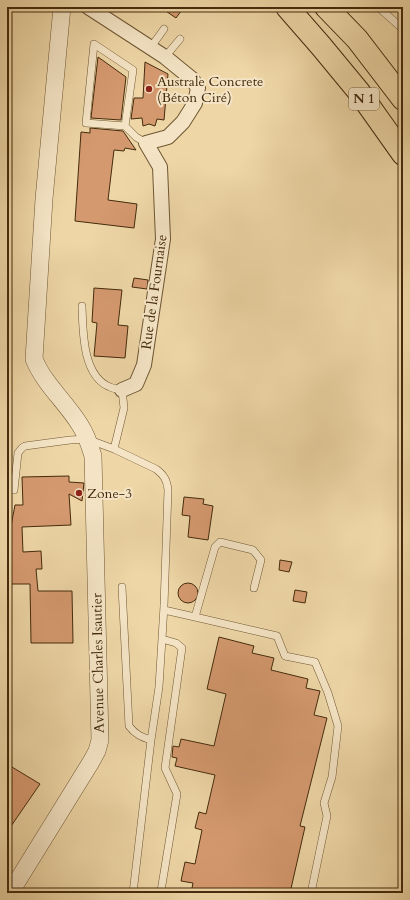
<svg xmlns="http://www.w3.org/2000/svg" width="410" height="900" viewBox="0 0 410 900" font-family="Cardo,serif">
  <style>
    .building { fill: #d5996f; stroke: #442b0d }
    .lines { fill: none; stroke-linecap: round; stroke-linejoin: round }
    .service-casing { stroke: #6e5633; stroke-width: 8 }
    .minor-casing { stroke: #6e5633; stroke-width: 16 }
    .tertiary-casing { stroke: #6e5633; stroke-width: 18 }
    .trunk-casing { stroke: #442b0d; stroke-width: 24 }
    .service { stroke: #f4e4c5; stroke-width: 7 }
    .minor { stroke: #f4e4c5; stroke-width: 14 }
    .tertiary { stroke: #f4e4c5; stroke-width: 17 }
    .trunk { stroke: #eed6a6; stroke-width: 22 }
    .poi-dot { fill: #8f2418; stroke: #f4e4c5; stroke-width: 1.5 }
    .labels { text-anchor: middle; dominant-baseline: central; stroke-width: 4; stroke-linejoin: round; paint-order: stroke }
    .shield { fill: #f4e4c5; stroke: #796244; stroke-width: 1 }
    .shield-label { font-size: 13px; font-weight: bold; fill: #442b0d }
    .poi-label { font-size: 14px; fill: #442b0d; stroke: #f4e4c5; text-anchor: start }
    .street-label { font-size: 14px; fill: #442b0d; stroke: #f4e4c5 }
  </style>
  <rect width="100%" height="100%" fill="#eed6a6"/>
  <filter id="stains"><feTurbulence type="fractalNoise" baseFrequency=".005" numOctaves="4"/><feColorMatrix values="0 0 0 0 .2 0 0 0 0 .09 0 0 0 0 .02 0 0 0 .5 -.17"/></filter>
  <radialGradient id="worn" r=".72"><stop offset=".6" stop-color="#630" stop-opacity="0"/><stop offset="1" stop-color="#630" stop-opacity=".3"/></radialGradient>
  <!-- building -->
  <path class="building" d="M160,7H184L176,18Z
    M98,57L126,77L121,120L91,118Z
    M145,62L168,74L164,120L157,119L155,126L149,124L143,126L142,118L131,119L134,98H143Z
    M90,128L123,131L136,150L125,148L124,151L114,150L108,200L137,204L134,228L75,221L81,132L90,133Z
    M134,278L148,280L147,289L132,287Z
    M94,288L122,290L118,325L128,326L125,358L94,356L97,323L92,322Z
    M69,476V482L84,483L82,501L69,494L71,525L22,527L23,552L41,551L42,569H36L38,591H72L73,643H31L30,584H7V547L15,505H23L22,477Z
    M184,497L204,499L203,504L213,506L208,540L188,537L190,516L182,515Z
    M280,560L292,562L289,572L279,570Z
    M178 593a10 10 0 1 1 20 0a10 10 0 1 1-20 0Z
    M295,590L307,592L305,603L293,601Z
    M219,637L254,646L252,653L274,658L271,670L308,679L306,688L320,691L314,715L327,718L300,826L305,827L290,893H191L193,883L181,881L185,862L195,864L202,830L195,828L199,812L206,814L215,775L175,766L177,758L172,757L173,746L179,747L181,739L214,746L226,694L207,689Z
    M7,764L40,784L7,832Z"/>
  <g class="lines">
    <defs>
      <path id="service" d="M378,7L403,29
        M151,47L164,29
        M165,57L180,39
        M125,126L86,123L94,44L133,70L125,126L136,137L146,143
        M82,306C83,330 82,376 110,387C114,389 118,389 122,390L124,408L114,449
        M14,490L18,453L22,448L25,446L70,440L87,439L114,449L156,469C164,475 167,480 168,490L164,606L159,687L151,740L133,893
        M122,587L129,726C135,734 141,737 151,740
        M164,610L195,617L215,547L220,542L253,550L261,560L254,588
        M195,617L277,636L285,656L315,662L328,693L338,726L332,777L324,803L327,816L311,893
        M161,891L177,794L165,768L182,648L176,643L162,639"/>
      <path id="minor" d="M88,7L165,57L192,79L198,88L195,103L183,122L168,137L146,143L160,167L163,239L144,365L136,384L122,390"/>
      <path id="tertiary" d="M10,893L91,762L97,751L100,740L93,456C90,446 86,434 80,425C66,402 44,384 34,359L44,199L62,7"/>
      <path id="trunk" d="M287,7L321,46L359,92L403,154
        M326,7L357,39L403,99"/>
    </defs>
    <!-- service casing -->
    <use href="#service" class="service-casing"/>
    <!-- minor casing -->
    <use href="#minor" class="minor-casing"/>
    <!-- tertiary casing -->
    <use href="#tertiary" class="tertiary-casing"/>
    <!-- trunk casing -->
    <use href="#trunk" class="trunk-casing"/>
    <!-- service -->
    <use href="#service" class="service"/>
    <!-- minor -->
    <use href="#minor" class="minor"/>
    <!-- tertiary -->
    <use href="#tertiary" class="tertiary"/>
    <!-- trunk -->
    <use href="#trunk" class="trunk"/>
  </g>
  <!-- markers -->
  <g class="poi-dot">
    <circle cx="149" cy="89" r="4"/>
    <circle cx="79" cy="493" r="4"/>
  </g>
  <g class="labels">
    <!-- shield labels -->
    <rect class="shield" x="349" y="88" width="30" height="22" rx="3"/>
    <g class="shield-label">
      <text x="364" y="99">N 1</text>
    </g>
    <!-- poi labels -->
    <g class="poi-label">
      <text x="157" y="81">Australe Concrete<tspan x="157" dy="16">(Béton Ciré)</tspan></text>
      <text x="87" y="493">Zone-3</text>
    </g>
    <!-- street labels -->
    <g class="street-label">
      <text transform="translate(154 292) rotate(-82)">Rue de la Fournaise</text>
      <text transform="translate(98 663) rotate(-91)">Avenue Charles Isautier</text>
    </g>
  </g>
  <!-- margin -->
  <rect width="410" height="900" fill="none" stroke="#eed6a6" stroke-width="24"/>
  <rect x="8" y="8" width="394" height="884" fill="none" stroke="#442b0d" stroke-width="2"/>
  <rect x="12" y="12" width="386" height="876" fill="none" stroke="#442b0d"/>
  <rect width="100%" height="100%" filter="url(#stains)"/>
  <rect width="100%" height="100%" fill="url(#worn)"/>
</svg>
